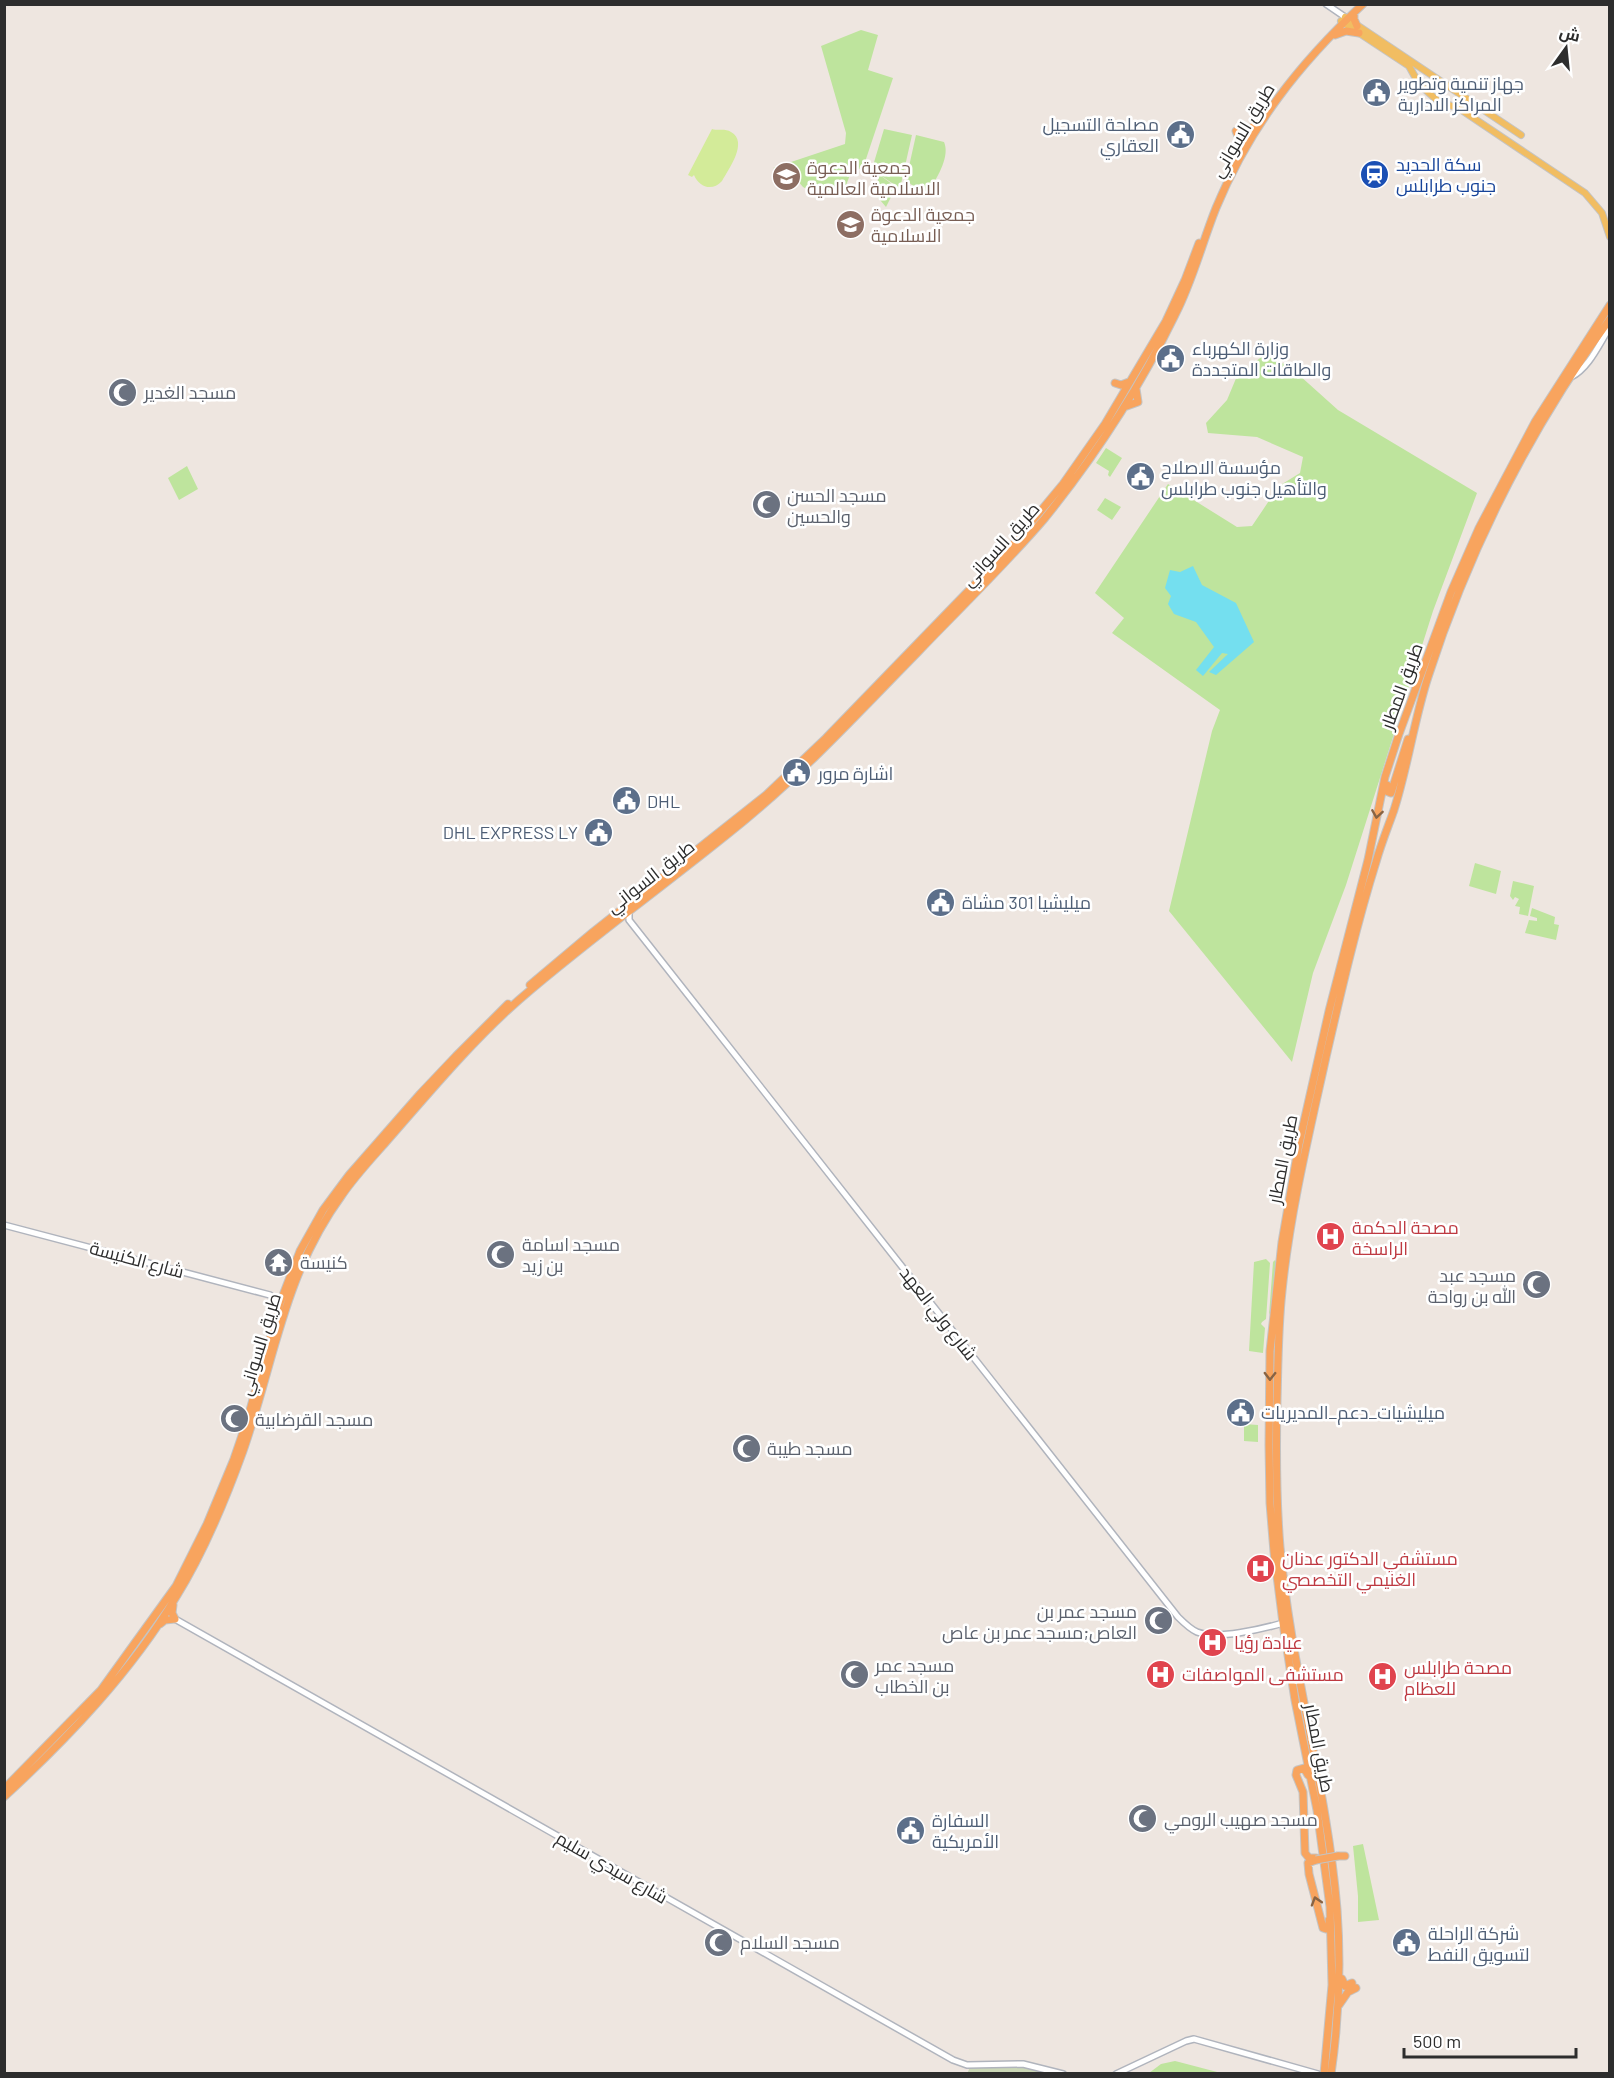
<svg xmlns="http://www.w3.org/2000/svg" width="1614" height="2078" viewBox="0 0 1614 2078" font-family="Barlow,Cairo,sans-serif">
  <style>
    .green { fill: #bee49d }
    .cemetery { fill: #cbd8b7 }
    .pitch { fill: #d3eb99 }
    .water { fill: #74dfef }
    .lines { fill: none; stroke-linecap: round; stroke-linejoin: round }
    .secondary-casing { stroke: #b0b4bd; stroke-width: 8 }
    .primary-casing { stroke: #c4c4c4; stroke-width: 8 }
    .trunk-casing { stroke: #c4c4c4; stroke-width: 9 }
    .secondary { stroke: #fff; stroke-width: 5 }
    .primary { stroke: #f1bd62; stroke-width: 6 }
    .trunk { stroke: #f8a45e; stroke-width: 7 }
    .trunk-bridge-casing { stroke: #c4c4c4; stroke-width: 9; stroke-linecap: butt }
    .trunk-bridge { stroke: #f8a45e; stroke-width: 7 }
    .oneway { stroke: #886343 }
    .labels { text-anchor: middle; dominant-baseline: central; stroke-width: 5; stroke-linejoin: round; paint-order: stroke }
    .service-label { font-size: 18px; fill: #4e5e75; stroke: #fff; text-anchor: start }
    .street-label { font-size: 18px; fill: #2d2d2d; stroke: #fff }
    .transit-label { font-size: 18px; fill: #164399; stroke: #fff; text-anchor: start }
    .education-label { font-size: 18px; fill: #785e54; stroke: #fff; text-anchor: start }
    .worship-label { font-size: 18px; fill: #5b616d; stroke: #fff; text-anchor: start }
    .health-label { font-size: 18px; fill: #be3a42; stroke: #fff; text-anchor: start }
  </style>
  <rect width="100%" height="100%" fill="#eee6e0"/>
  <!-- green -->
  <path class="green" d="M861,30L878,35L868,70L893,78L863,168C848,171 851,175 845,188L818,193L812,192L803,187L791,173L773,168L845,144L846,133L821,46Z
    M884,129L912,135L901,184L898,187L877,173L896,187L886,207L875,194L878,179L872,169Z
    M916,135L944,142C951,158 934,183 925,196L906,180Z
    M1264,355L1289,366L1338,410L1477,493L1433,611L1346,885L1313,973L1292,1062L1169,911L1212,731L1220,710L1112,633L1124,618L1095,593L1168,484L1237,527L1252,526L1279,486L1300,473L1303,457L1257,437L1208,433L1206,423L1227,400L1237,376Z
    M1106,448L1122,458L1110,477L1108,475L1109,471L1096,463Z
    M187,466L198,489L179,500L168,478Z
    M1105,498L1121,507L1112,520L1097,510Z
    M1475,863L1501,871L1496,894L1469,886Z
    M1513,881L1534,886L1528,916L1519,914L1520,907L1515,906L1519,899L1515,897L1513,900L1510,896Z
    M1532,908L1555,917L1554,924L1559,925L1556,940L1525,933L1529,920L1537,921V918L1530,916Z
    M1266,1259L1270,1263L1266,1319L1262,1322L1261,1324L1265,1328L1263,1353L1249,1351L1254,1262Z
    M1275,1260L1276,1262L1271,1310L1269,1315L1273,1262Z
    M1244,1424L1258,1425V1442L1244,1441Z
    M1363,1844L1379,1920L1358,1922V1896L1353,1846Z
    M1175,2061L1179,2062L1221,2073H1149L1161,2064Z"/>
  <!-- cemetery -->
  <path class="cemetery" d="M970,2067H1026L1052,2074H967Z"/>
  <!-- pitch -->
  <path class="pitch" d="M712,129C719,131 725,128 731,132C749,142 728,170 722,181C712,192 699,187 694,175L692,177L688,175Z"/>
  <!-- water -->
  <path class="water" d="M1193,566L1202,585L1236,603L1254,642L1216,675L1209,672L1228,654L1222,653L1203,676L1196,670L1214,647L1196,622L1174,614L1168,604L1171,596L1165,588L1170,570L1180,572Z"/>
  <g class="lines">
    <defs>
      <path id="secondary" d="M1326,4L1345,17
        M1571,377C1589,368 1599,344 1610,327
        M629,911V920L1178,1617C1184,1623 1190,1629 1197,1632C1217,1640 1262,1629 1283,1623
        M4,1225L270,1295L280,1303
        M175,1619L953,2060L967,2065L1023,2064L1063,2074
        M1116,2074L1186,2041L1194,2039L1318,2074"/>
      <path id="primary" d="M1345,17L1521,135
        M1341,21L1409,66L1419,84L1438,101L1460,109L1585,193L1602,213L1610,237"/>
      <path id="trunk" d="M1354,13V19L1357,26
        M1335,35L1346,31L1359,33
        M1242,146L1236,131L1248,130L1254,126
        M1115,383L1121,385L1129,382
        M1124,407L1138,402L1136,389
        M1387,785L1386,791L1391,793L1408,739
        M530,985L593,932L766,795L826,738L1010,548L1063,484L1105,424L1166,321L1185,280L1199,243
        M160,1624L165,1620L175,1619L172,1613L173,1605
        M1308,1775L1304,1768L1297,1770L1296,1775L1303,1792L1305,1853L1309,1858H1316
        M4,1789L101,1690L176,1586L207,1524L234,1459L247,1421L280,1303L300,1251L323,1210L349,1175L420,1094L456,1056L508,1004
        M4,1797C68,1738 131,1672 176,1597C204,1552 225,1501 243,1451C275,1359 283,1276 342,1195C355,1176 371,1159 386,1142C429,1093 471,1042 520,999C593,936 671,881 745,820C807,769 862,709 918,652C961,607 1005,565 1045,518C1095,456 1140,387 1175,315C1193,280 1202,243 1216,208C1250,126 1299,64 1363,4
        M1338,1856H1345
        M1316,1860L1308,1863L1309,1874L1323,1928L1326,1929L1329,1926V1920
        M1342,1979L1345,1986L1352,1983
        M1339,2005L1348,1992L1356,1988
        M1324,2074L1332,1985L1330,1907L1317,1810L1295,1700L1283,1623L1274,1552L1270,1503L1269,1445L1270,1351L1282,1242L1299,1144L1329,1011L1368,860L1385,777L1399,734L1451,592L1479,528L1535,422L1610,305
        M1331,2074C1339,2019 1341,1964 1337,1909C1327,1787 1291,1669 1280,1547C1276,1499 1276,1449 1277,1401C1278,1364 1278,1327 1282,1291C1290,1212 1309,1134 1326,1057C1341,992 1356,926 1376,862C1381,844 1388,827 1394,810C1408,766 1414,720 1428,677C1469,550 1531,427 1610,319"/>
    </defs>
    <!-- secondary casing -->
    <use href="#secondary" class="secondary-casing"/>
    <!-- primary casing -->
    <use href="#primary" class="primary-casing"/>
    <!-- trunk casing -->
    <use href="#trunk" class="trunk-casing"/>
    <!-- secondary -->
    <use href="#secondary" class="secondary"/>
    <!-- primary -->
    <use href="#primary" class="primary"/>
    <!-- trunk -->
    <use href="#trunk" class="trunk"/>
    <defs>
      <path id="trunk-bridge" d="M1316,1860L1338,1856"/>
    </defs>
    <!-- trunk-bridge casing -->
    <use href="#trunk-bridge" class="trunk-bridge-casing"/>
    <!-- trunk-bridge -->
    <use href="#trunk-bridge" class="trunk-bridge"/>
  </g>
  <!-- one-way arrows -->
  <defs><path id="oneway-chevron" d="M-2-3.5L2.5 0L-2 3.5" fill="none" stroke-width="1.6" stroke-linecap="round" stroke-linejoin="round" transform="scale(1.5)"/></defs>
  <g class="oneway">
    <use href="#oneway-chevron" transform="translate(1377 814) rotate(99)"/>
    <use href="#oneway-chevron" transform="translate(1270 1376) rotate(91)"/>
    <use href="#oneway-chevron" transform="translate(1316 1901) rotate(-107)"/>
  </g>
  <!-- icons -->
  <defs>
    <symbol id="civic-disc" viewBox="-11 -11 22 22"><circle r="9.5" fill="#5c6f8a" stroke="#fff"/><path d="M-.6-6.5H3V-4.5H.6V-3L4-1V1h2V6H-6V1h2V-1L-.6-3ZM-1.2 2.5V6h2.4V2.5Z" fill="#fff"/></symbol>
    <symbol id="station-disc" viewBox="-11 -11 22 22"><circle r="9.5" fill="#1a4fb4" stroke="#fff"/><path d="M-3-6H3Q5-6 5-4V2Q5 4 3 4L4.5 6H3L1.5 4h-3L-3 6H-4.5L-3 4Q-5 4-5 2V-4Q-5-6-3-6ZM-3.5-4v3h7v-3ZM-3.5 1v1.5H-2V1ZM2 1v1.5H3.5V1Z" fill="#fff"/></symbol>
    <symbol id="university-disc" viewBox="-11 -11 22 22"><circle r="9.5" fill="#8d6e63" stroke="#fff"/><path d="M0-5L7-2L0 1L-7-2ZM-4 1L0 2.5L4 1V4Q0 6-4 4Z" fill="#fff"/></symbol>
    <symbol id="mosque-disc" viewBox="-11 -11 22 22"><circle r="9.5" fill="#6b7280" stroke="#fff"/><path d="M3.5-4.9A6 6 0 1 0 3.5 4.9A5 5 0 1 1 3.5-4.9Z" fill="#fff"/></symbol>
    <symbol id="hospital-disc" viewBox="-11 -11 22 22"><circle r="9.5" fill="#e0444e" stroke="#fff"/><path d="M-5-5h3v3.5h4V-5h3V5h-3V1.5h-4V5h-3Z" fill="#fff"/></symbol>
    <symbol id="temple-disc" viewBox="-11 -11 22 22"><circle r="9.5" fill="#6b7280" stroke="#fff"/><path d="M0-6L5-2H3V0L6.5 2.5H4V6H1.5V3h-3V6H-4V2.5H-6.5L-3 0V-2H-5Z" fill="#fff"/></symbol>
  </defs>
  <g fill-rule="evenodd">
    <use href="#civic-disc" x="1360" y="76" width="33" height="33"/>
    <use href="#civic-disc" x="1164" y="118" width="33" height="33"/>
    <use href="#station-disc" x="1358" y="158" width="33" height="33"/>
    <use href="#university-disc" x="770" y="160" width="33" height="33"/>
    <use href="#university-disc" x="834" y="208" width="33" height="33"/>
    <use href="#civic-disc" x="1154" y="342" width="33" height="33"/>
    <use href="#mosque-disc" x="106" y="376" width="33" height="33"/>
    <use href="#civic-disc" x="1124" y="460" width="33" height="33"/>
    <use href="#mosque-disc" x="750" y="488" width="33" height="33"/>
    <use href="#civic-disc" x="780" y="756" width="33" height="33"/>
    <use href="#civic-disc" x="610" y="784" width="33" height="33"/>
    <use href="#civic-disc" x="582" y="816" width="33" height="33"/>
    <use href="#civic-disc" x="924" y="886" width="33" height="33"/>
    <use href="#hospital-disc" x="1314" y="1220" width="33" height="33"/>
    <use href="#mosque-disc" x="484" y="1238" width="33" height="33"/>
    <use href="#temple-disc" x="262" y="1246" width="33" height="33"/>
    <use href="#mosque-disc" x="1520" y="1268" width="33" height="33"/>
    <use href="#civic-disc" x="1224" y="1396" width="33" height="33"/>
    <use href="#mosque-disc" x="218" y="1402" width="33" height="33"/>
    <use href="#mosque-disc" x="730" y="1432" width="33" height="33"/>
    <use href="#hospital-disc" x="1244" y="1552" width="33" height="33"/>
    <use href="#mosque-disc" x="1142" y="1604" width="33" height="33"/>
    <use href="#hospital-disc" x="1196" y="1626" width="33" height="33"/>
    <use href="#hospital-disc" x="1144" y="1658" width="33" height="33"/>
    <use href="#mosque-disc" x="838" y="1658" width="33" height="33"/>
    <use href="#hospital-disc" x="1366" y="1660" width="33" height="33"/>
    <use href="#mosque-disc" x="1126" y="1802" width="33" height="33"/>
    <use href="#civic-disc" x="894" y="1814" width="33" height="33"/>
    <use href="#mosque-disc" x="702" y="1926" width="33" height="33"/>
    <use href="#civic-disc" x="1390" y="1926" width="33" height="33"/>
  </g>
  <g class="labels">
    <!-- service labels -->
    <g class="service-label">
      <text x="1398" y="83">جهاز تنمية وتطوير<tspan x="1398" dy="21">المراكز الادارية</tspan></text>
      <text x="1159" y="124" text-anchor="end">مصلحة التسجيل<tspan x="1159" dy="21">العقاري</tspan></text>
      <text x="1192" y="348">وزارة الكهرباء<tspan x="1192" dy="21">والطاقات المتجددة</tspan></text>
      <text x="1161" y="467">مؤسسة الاصلاح<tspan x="1161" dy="21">والتأهيل جنوب طرابلس</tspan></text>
      <text x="818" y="773">اشارة مرور</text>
      <text x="647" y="801">DHL</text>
      <text x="578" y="832" text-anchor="end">DHL EXPRESS LY</text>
      <text x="962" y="902">ميليشيا 301 مشاة</text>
      <text x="1261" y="1412">ميليشيات_دعم_المديريات</text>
      <text x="932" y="1820">السفارة<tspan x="932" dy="21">الأمريكية</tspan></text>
      <text x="1428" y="1933">شركة الراحلة<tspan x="1428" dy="21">لتسويق النفط</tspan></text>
    </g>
    <!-- street labels -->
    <g class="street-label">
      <text transform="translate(1242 130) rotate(-59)">طريق السواني</text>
      <text transform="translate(1000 544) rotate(-48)">طريق السواني</text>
      <text transform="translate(1401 686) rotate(-70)">طريق المطار</text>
      <text transform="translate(650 876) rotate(-38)">طريق السواني</text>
      <text transform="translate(1282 1159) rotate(-79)">طريق المطار</text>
      <text transform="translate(137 1259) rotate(15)">شارع الكنيسة</text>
      <text transform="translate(939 1313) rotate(52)">شارع ولي العهد</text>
      <text transform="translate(259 1344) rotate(-73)">طريق السواني</text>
      <text transform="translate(1320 1748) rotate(79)">طريق المطار</text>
      <text transform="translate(612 1867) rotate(30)">شارع سيدي سليم</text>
    </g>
    <!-- transit labels -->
    <g class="transit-label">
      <text x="1396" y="164">سكة الحديد<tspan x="1396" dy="21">جنوب طرابلس</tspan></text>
    </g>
    <!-- education labels -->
    <g class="education-label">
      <text x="807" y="167">جمعية الدعوة<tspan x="807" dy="21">الاسلامية العالمية</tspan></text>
      <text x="871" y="214">جمعية الدعوة<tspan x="871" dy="21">الاسلامية</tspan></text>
    </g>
    <!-- worship labels -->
    <g class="worship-label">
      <text x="144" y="392">مسجد الغدير</text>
      <text x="787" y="495">مسجد الحسن<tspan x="787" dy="21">والحسين</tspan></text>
      <text x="522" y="1244">مسجد اسامة<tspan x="522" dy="21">بن زيد</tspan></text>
      <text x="300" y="1262">كنيسة</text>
      <text x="1516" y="1275" text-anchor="end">مسجد عبد<tspan x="1516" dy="21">الله بن رواحة</tspan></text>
      <text x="255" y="1419">مسجد القرضابية</text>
      <text x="767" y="1448">مسجد طيبة</text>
      <text x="1137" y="1611" text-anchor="end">مسجد عمر بن<tspan x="1137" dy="21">العاص;مسجد عمر بن عاص</tspan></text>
      <text x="875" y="1665">مسجد عمر<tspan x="875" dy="21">بن الخطاب</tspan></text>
      <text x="1164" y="1819">مسجد صهيب الرومي</text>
      <text x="740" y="1942">مسجد السلام</text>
    </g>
    <!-- health labels -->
    <g class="health-label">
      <text x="1352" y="1227">مصحة الحكمة<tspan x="1352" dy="21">الراسخة</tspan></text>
      <text x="1282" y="1558">مستشفي الدكتور عدنان<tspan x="1282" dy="21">الغنيمي التخصصي</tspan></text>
      <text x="1234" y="1642">عيادة رؤيا</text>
      <text x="1404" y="1667">مصحة طرابلس<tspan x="1404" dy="21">للعظام</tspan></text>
      <text x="1182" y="1674">مستشفى المواصفات</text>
    </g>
  </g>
  <!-- border -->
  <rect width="1614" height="2078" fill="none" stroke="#2d2d2d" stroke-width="12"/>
  <!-- north arrow -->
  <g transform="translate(1566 48) rotate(15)" stroke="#ffffff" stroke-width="4.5" paint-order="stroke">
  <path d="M0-4.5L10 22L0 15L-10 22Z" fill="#2d2d2d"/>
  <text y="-9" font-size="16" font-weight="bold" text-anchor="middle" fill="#2d2d2d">ش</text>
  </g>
  <!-- scale -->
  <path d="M1404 2048v9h172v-9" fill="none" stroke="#2d2d2d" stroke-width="3"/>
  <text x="1413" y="2048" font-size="18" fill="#2d2d2d" stroke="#ffffff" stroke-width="4.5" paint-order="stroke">500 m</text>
</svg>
